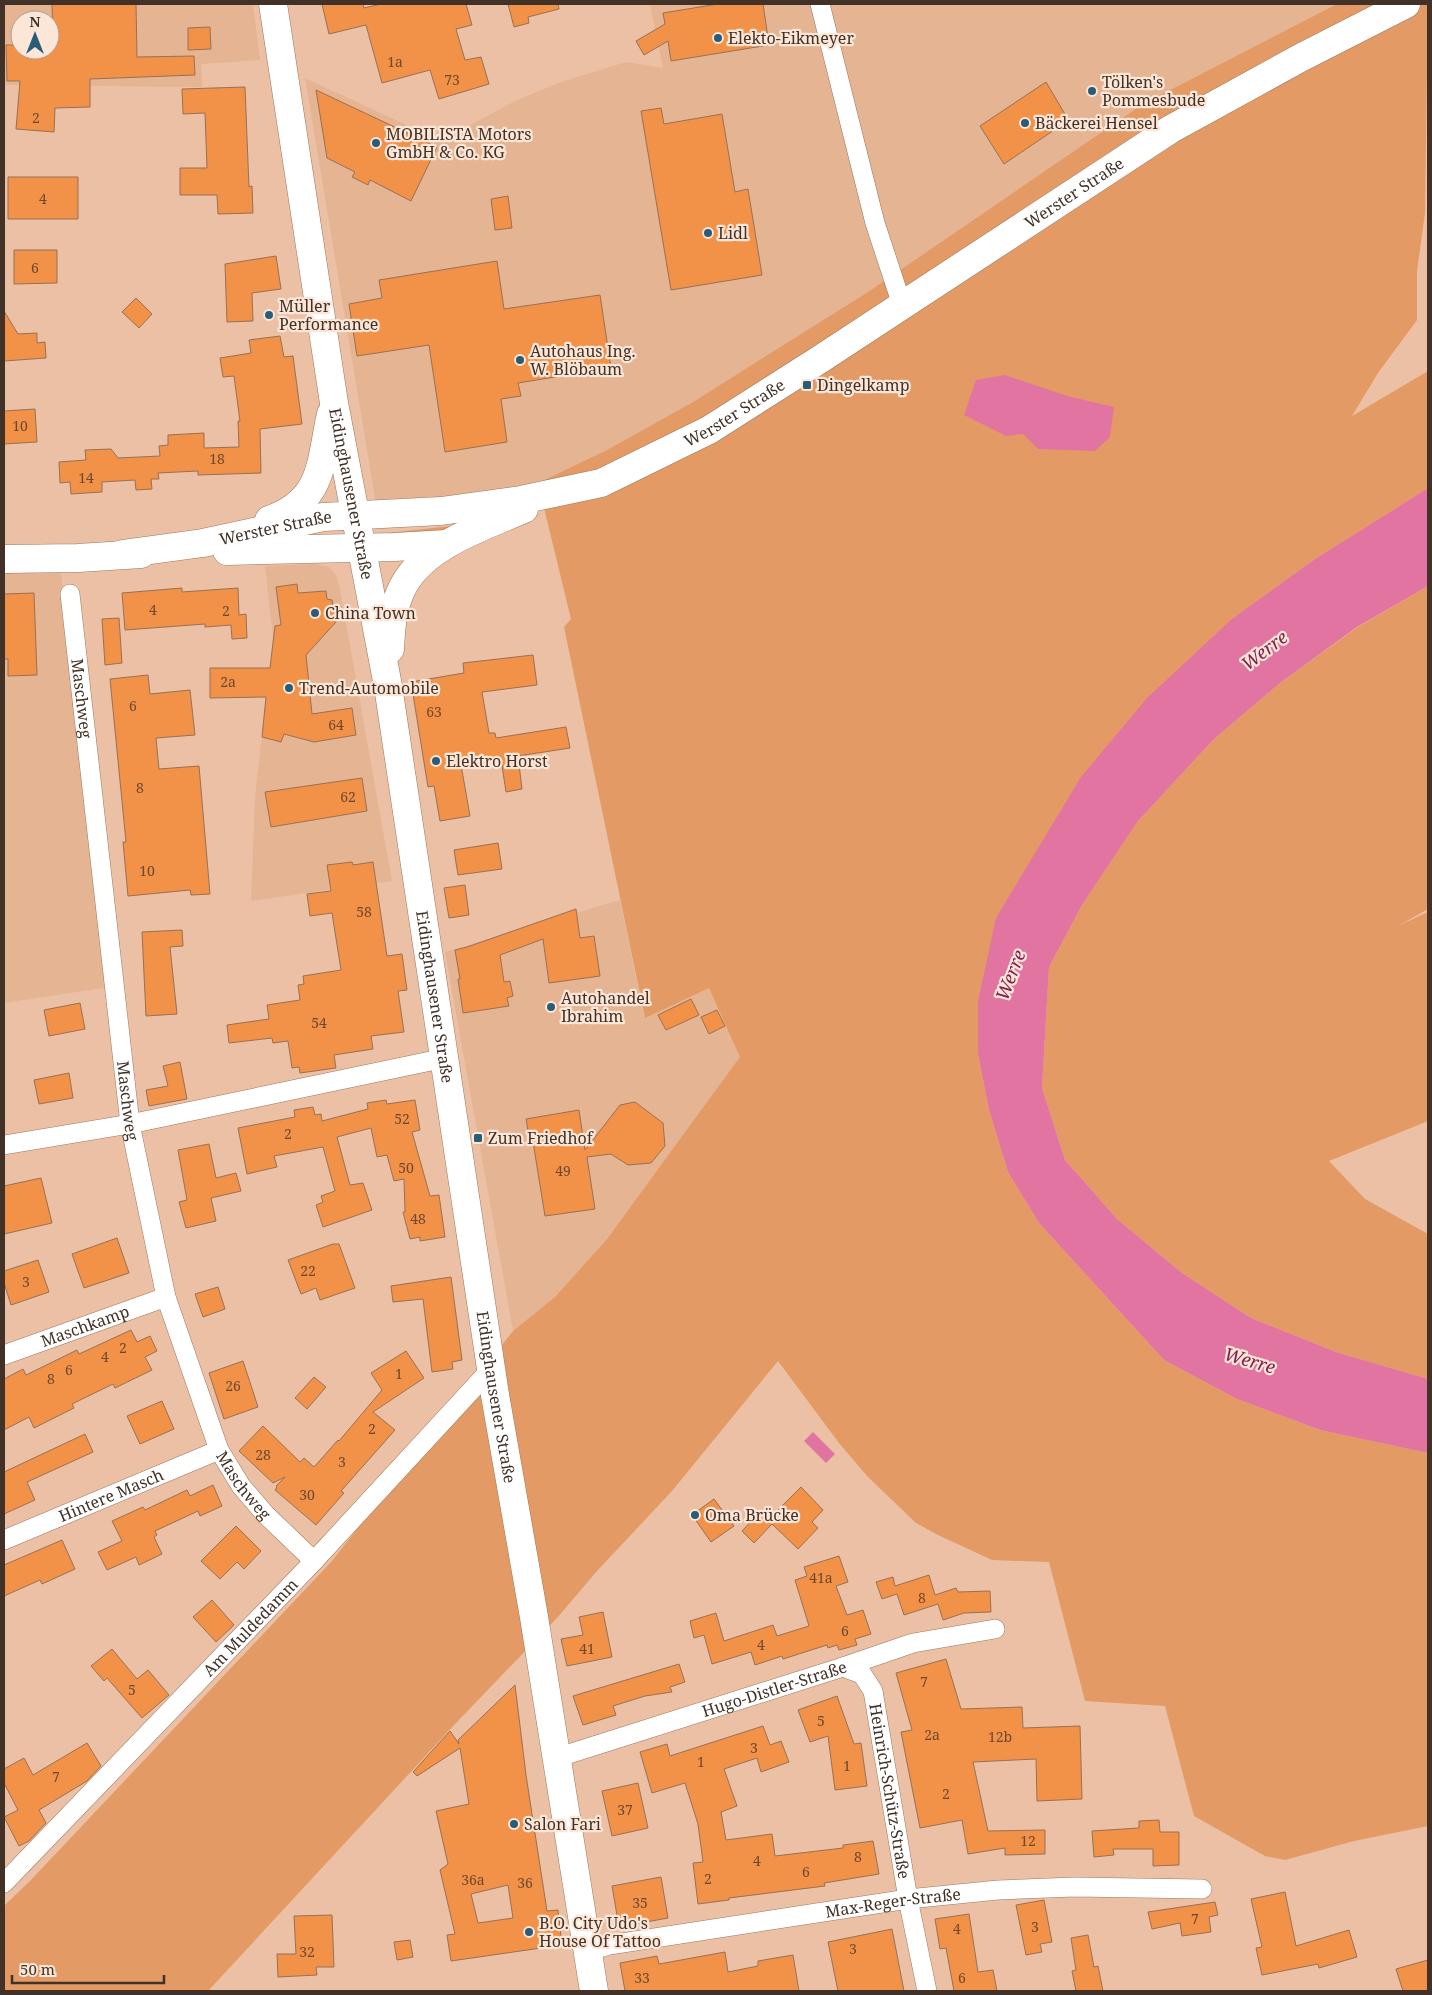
<svg xmlns="http://www.w3.org/2000/svg" width="1432" height="1995" viewBox="0 0 1432 1995" font-family="'Noto Serif',serif">
  <style>
    .built { fill: #e5b493; fill-rule: evenodd }
    .green { fill: #e39a65 }
    .water { fill: #e274a2 }
    .building { fill: #f29148; stroke: #977156; fill-rule: evenodd }
    .lines { fill: none; stroke-linecap: round; stroke-linejoin: round }
    .street-casing { stroke: #9e775d; stroke-width: 20 }
    .secondary-casing { stroke: #9e775d; stroke-width: 29 }
    .street { stroke: #fff; stroke-width: 19 }
    .secondary { stroke: #fff; stroke-width: 28 }
    .poi-dot { fill: #285c79; stroke: #fce6d7; stroke-width: 2 }
    .labels { text-anchor: middle; dominant-baseline: central; stroke-width: 4.5; stroke-linejoin: round; paint-order: stroke }
    .number-label { font-size: 14px; fill: #6e492e }
    .poi-label { font-size: 16px; fill: #423126; stroke: #fce6d7; text-anchor: start }
    .street-label { font-size: 16px; fill: #423126; stroke: #fce6d7 }
    .water-label { font-size: 18px; font-style: italic; fill: #811e4f; stroke: #fce6d7 }
  </style>
  <rect width="100%" height="100%" fill="#ebc0a4"/>
  <!-- built -->
  <path class="built" d="M4,4H253L260,60L201,64L202,87L4,85ZM20,20H50V50H20Z
    M658,4H1337L1143,104L871,290L693,402L607,450L538,483L474,495L376,504L305,78L441,141L513,102L561,82L626,62L663,68L650,5Z
    M60,562L73,691L109,987L4,1003V563Z
    M315,564L329,567L336,575L340,590L392,881L251,901L255,797L273,637L265,566Z
    M620,900L644,1017L709,988L741,1057L607,1239L555,1297L513,1331L445,952Z"/>
  <!-- green -->
  <path class="green" d="M1337,4H1428L1425,213L1417,271V320L1378,373L1352,416L1428,371V488L1315,559L1233,618L978,1001V1054L989,1110L1008,1172L1039,1223L1164,1360L1237,1399L1320,1430L1428,1453V1826L1354,1841L1285,1860L1265,1856L1194,1816L1165,1706L1085,1701L1049,1562L992,1560L938,1535L916,1523L868,1477L839,1443L778,1361L672,1491L597,1571L557,1618L456,1723L208,1991H4V1906L30,1881L332,1561L513,1331L555,1297L607,1239L740,1057L709,988L645,1018L564,627L571,619L538,483L607,450L693,402L871,290L1143,104Z
    M451,526L452,528L423,539L386,536L388,533Z
    M1428,586V909L1398,926L1428,912V1121L1329,1161L1365,1199L1428,1234V1379L1336,1352L1251,1318L1182,1273L1117,1219L1065,1160L1042,1088L1049,967L1082,905L1138,821L1214,739L1280,683L1358,627Z"/>
  <!-- water -->
  <path class="water" d="M1005,375L1067,396L1114,407L1110,437L1095,451L1038,449L1023,434L1006,436L964,415L976,380Z
    M1428,488V586L1357,627L1280,683L1214,739L1138,821L1082,905L1049,967L1042,1088L1065,1160L1117,1219L1182,1273L1251,1318L1336,1352L1428,1379V1453L1320,1430L1237,1399L1164,1360L1039,1223L1008,1172L989,1110L978,1054V1001L996,918L1081,777L1147,698L1233,618L1315,559Z
    M813,1432L835,1454L826,1463L804,1441Z"/>
  <!-- building -->
  <path class="building" d="M52,4H136L137,57L194,56L195,75L90,79V107L55,108L54,132L16,129L20,81H7L6,45H20V50H50V44H53Z
    M322,4H363L364,8L381,4H466L472,25L456,29L465,60L481,57L489,84L439,99L430,70L382,83L366,25L329,34Z
    M508,4H558L559,9L528,17L529,23L514,27Z
    M718,4H763L769,45L671,61L668,41L644,55L636,41L665,24L663,13Z
    M210,27L211,49L188,50V28Z
    M1046,82L1066,116V122L1004,164L980,126Z
    M245,87L249,187L252,186L253,213L218,214L217,195H180V168H207L205,113L183,114L182,89Z
    M316,90L437,147L411,201L370,180L368,185L352,177L355,172L327,158Z
    M661,108L664,124L722,114L735,192L748,189L762,275L671,290L641,111Z
    M8,177H78V219H8Z
    M508,196L512,228L495,230L491,199Z
    M14,250H57V283L14,284Z
    M276,256L281,289L252,293L253,321L227,322L225,264Z
    M497,261L504,309L600,295L611,368L518,383L521,396L501,399L507,442L445,452L429,345L357,356L349,304L382,298L379,280Z
    M136,298L152,314L139,328L122,312Z
    M4,311L18,334L37,333V343L45,342L46,358L4,361Z
    M280,336L284,357L293,356L302,424L260,429L261,473L198,475V471L158,473L159,479H151L152,489L136,490L135,480L102,482V492L71,494L70,482L60,483L59,462L86,460L85,450L111,449L118,458L160,456L159,446L168,445V435L204,433V448L239,447L238,421H240L234,376L223,377L220,358L251,353L249,340Z
    M35,409L37,442L4,444V411Z
    M297,584L298,593L326,591L327,599L332,600L336,622L306,655L312,714L352,708L356,735L314,742L284,734L281,742L262,737L266,697L210,698V668H270L275,626L281,625L276,587Z
    M182,588V592L238,588L239,615L246,614L247,638L232,639L231,625L205,627V624L125,630L122,593Z
    M34,593L37,675L8,676V659H4V594Z
    M119,618L122,663L105,665L102,619Z
    M533,655L537,685L482,692L489,733H495L496,738L566,727L570,748L518,756L522,789L506,792L501,759L461,765L470,816L440,821L434,786L428,787L411,682L464,673L463,663Z
    M148,675L150,694L190,690L195,735L156,738L159,769L199,766L210,894L191,895L190,890L128,896L123,842H126L110,679Z
    M362,778L367,811L271,827L265,792Z
    M498,843L502,869L458,875L454,850Z
    M352,862L353,865L373,862L387,956L402,954L407,990L398,991L404,1032L371,1036L373,1049L334,1055L336,1068L300,1073L299,1067L292,1068L288,1041L273,1043L272,1038L229,1043L227,1025L269,1019L267,1005L300,1000L298,985L304,984L303,976L341,970L332,913L310,916L307,894L331,891L327,865Z
    M465,885L469,915L449,918L444,888Z
    M576,909L580,938L594,936L600,976L549,983L543,939L500,955L504,982L510,981L513,996L507,998L509,1006L463,1013L458,979H460L455,950L467,947Z
    M182,930L183,946L170,947L177,1014L146,1016L142,932Z
    M691,999L699,1015L666,1030L658,1015Z
    M80,1003L85,1029L49,1036L44,1010Z
    M717,1010L725,1026L709,1034L701,1017Z
    M180,1062L187,1099L149,1106L146,1090L168,1086L163,1066Z
    M69,1073L73,1098L39,1104L34,1080Z
    M386,1100L387,1104L415,1100L420,1130L412,1132L430,1196L439,1195L445,1237L420,1241V1237L410,1239L403,1212H405L404,1179L394,1181L387,1155L377,1157L371,1128L337,1137L350,1185L363,1183L372,1210L323,1227L316,1205L323,1202L321,1196L335,1191L323,1147L274,1156L277,1167L247,1174L238,1128L295,1117L294,1110L313,1107L315,1115L321,1114L322,1121L368,1109L367,1103Z
    M635,1102L663,1123L665,1146L651,1163L628,1165L611,1154L587,1157L595,1209L545,1216L533,1142H530L526,1119L579,1110L585,1150L620,1105Z
    M209,1144L216,1178L236,1173L241,1191L211,1198L216,1221L186,1228L179,1202L187,1200L178,1150Z
    M41,1178L52,1223L4,1234V1186Z
    M117,1238L129,1273L84,1288L72,1254Z
    M333,1244H339L355,1288L320,1300L316,1288L301,1294L288,1260Z
    M38,1260L49,1292L11,1305L4,1283V1271Z
    M451,1277L462,1360L452,1362L453,1369L432,1372L423,1299L393,1302L391,1286Z
    M218,1287L225,1309L203,1317L195,1294Z
    M131,1330L137,1342L150,1336L157,1351L145,1357L152,1370L115,1388L113,1384L72,1404L74,1408L34,1428L29,1417L4,1430V1379L23,1369L26,1375L77,1350L79,1354Z
    M406,1351L424,1378L373,1412L395,1430L341,1491L344,1493L316,1525L275,1490L277,1487L276,1486L285,1477L273,1483L239,1451L263,1426L300,1462L304,1458L314,1467L338,1440L339,1441L382,1390L371,1373Z
    M243,1361L258,1407L224,1419L209,1373Z
    M314,1377L326,1387L307,1409L295,1398Z
    M162,1401L174,1429L140,1444L127,1416Z
    M85,1434L93,1452L27,1482L35,1500L4,1514V1472Z
    M213,1485L222,1506L200,1516L198,1511L155,1531L157,1535L154,1537L162,1554L139,1565L136,1557L107,1570L98,1552L122,1541L112,1521L143,1507L145,1510L187,1490L190,1496Z
    M801,1487L823,1510L812,1522L818,1528L798,1549L772,1524L754,1543L742,1531L760,1512L768,1520Z
    M714,1499L734,1526L711,1542L692,1515Z
    M236,1526L261,1551L244,1569L237,1562L220,1579L201,1561Z
    M62,1540L75,1569L42,1584L40,1580L4,1596V1565Z
    M839,1556L848,1582L836,1586L847,1615L863,1610L871,1634L855,1639L857,1645L839,1650L837,1645L828,1648L827,1645L783,1659L782,1656L755,1665L751,1652L712,1664L704,1635L694,1638L690,1621L716,1613L724,1641L773,1625L777,1636L809,1626L795,1580L807,1576L804,1567Z
    M929,1575L935,1595L956,1588L958,1592L990,1591L991,1612L964,1613L943,1620L938,1604L904,1615L897,1594L882,1599L876,1582L893,1577L895,1586Z
    M212,1600L234,1625L216,1642L193,1617Z
    M603,1612L612,1657L567,1666L561,1639L583,1635L579,1617Z
    M112,1649L137,1679L148,1670L169,1695L142,1718L107,1678L104,1681L91,1666Z
    M946,1659L961,1709L1022,1707L1023,1728L1080,1726L1082,1799L1037,1801L1036,1759L973,1762L988,1831L1045,1830V1854L1005,1855V1848L968,1854L962,1820L920,1828L901,1732L912,1730L896,1673Z
    M679,1664L685,1682L670,1687L672,1692L645,1696L613,1706L616,1715L583,1725L573,1696Z
    M515,1685L526,1775L547,1911L558,1910L562,1945L451,1961L447,1935L455,1934L440,1870L448,1864L436,1811L469,1804L460,1748L417,1776L413,1772L450,1731L459,1744L458,1740ZM508,1885L513,1918L478,1923L471,1894Z
    M837,1696L854,1744L861,1743L867,1786L835,1790L828,1736L810,1742L798,1710Z
    M763,1726L770,1745L781,1741L789,1762L761,1772L757,1758L724,1769L737,1806L721,1812L726,1840L772,1834L775,1856L843,1848V1845L873,1841L879,1874L824,1883L825,1886L729,1898V1900L698,1904L693,1863L703,1862L698,1824L685,1783L652,1793L640,1752L667,1744L670,1756Z
    M87,1743L101,1766L87,1781L39,1810L46,1823L29,1841L19,1846L4,1817L18,1810L4,1783V1769L24,1758L33,1775Z
    M638,1783L648,1828L612,1836L602,1791Z
    M1159,1820L1160,1832H1179V1865L1153,1866V1849H1113L1114,1855L1094,1857L1092,1831L1139,1828V1821Z
    M661,1877L668,1918L619,1927L612,1886Z
    M1285,1892L1296,1946L1349,1930L1357,1957L1319,1968L1318,1964L1262,1975L1256,1948L1262,1947L1251,1899Z
    M1044,1900L1052,1942L1040,1944L1042,1952L1026,1955L1016,1905Z
    M1215,1902L1218,1915L1209,1917L1211,1932L1182,1936L1180,1923L1152,1929L1148,1912Z
    M969,1914L978,1972L993,1970L997,1991H954L946,1948L940,1949L935,1919Z
    M332,1915L334,1967H316L317,1975L278,1977L277,1954H296L294,1916Z
    M892,1929L904,1991H838L828,1942Z
    M1088,1935L1094,1967L1098,1966L1103,1991H1076L1072,1971L1076,1970L1071,1938Z
    M410,1940L413,1957L397,1960L394,1942Z
    M725,1952L728,1972L758,1966V1961L793,1955L799,1991H625L620,1963L657,1956L659,1964Z
    M1428,1960V1991H1403L1396,1969Z"/>
  <g class="lines">
    <defs>
      <g id="street">
        <path d="M820,4L875,223L902,305"/>
        <path id="s1" d="M70,594L130,1124L166,1297L219,1450L241,1486L265,1514L314,1561"/>
        <path d="M4,1145L130,1124L445,1058"/>
        <path id="s2" d="M4,1355L166,1297"/>
        <path id="s3" d="M4,1540L219,1450"/>
        <path id="s4" d="M843,1667L862,1674L873,1691L908,1899L927,1991"/>
        <path id="s5" d="M556,1758L843,1667L913,1643L995,1629"/>
        <path id="s6" d="M4,1883L314,1561L492,1368"/>
        <path id="s7" d="M588,1951L609,1945L908,1899L998,1890L1074,1887L1202,1889"/>
      </g>
      <g id="secondary">
        <path id="s8" d="M273,4L334,403L388,686L495,1395L534,1617L594,1991"/>
        <path d="M269,520C324,501 320,463 331,414"/>
        <path d="M227,551L394,547L447,544"/>
        <path id="s9" d="M122,554L203,543L323,517L441,511L521,500L601,483L709,430L819,360L1171,129L1302,57L1406,4"/>
        <path d="M4,559L78,558L141,554"/>
        <path d="M390,649C391,630 392,611 400,593C418,547 483,527 524,509"/>
      </g>
    </defs>
    <!-- street casing -->
    <use href="#street" class="street-casing"/>
    <!-- secondary casing -->
    <use href="#secondary" class="secondary-casing"/>
    <!-- street -->
    <use href="#street" class="street"/>
    <!-- secondary -->
    <use href="#secondary" class="secondary"/>
  </g>
  <!-- markers -->
  <g class="poi-dot">
    <circle cx="718" cy="38" r="5"/>
    <circle cx="1092" cy="91" r="5"/>
    <circle cx="1025" cy="123" r="5"/>
    <circle cx="376" cy="143" r="5"/>
    <circle cx="708" cy="233" r="5"/>
    <circle cx="269" cy="315" r="5"/>
    <circle cx="520" cy="360" r="5"/>
    <rect x="802" y="380" width="10" height="10" rx="2.5"/>
    <circle cx="315" cy="613" r="5"/>
    <circle cx="289" cy="688" r="5"/>
    <circle cx="436" cy="761" r="5"/>
    <circle cx="551" cy="1007" r="5"/>
    <rect x="473" y="1133" width="10" height="10" rx="2.5"/>
    <circle cx="695" cy="1515" r="5"/>
    <circle cx="514" cy="1824" r="5"/>
    <circle cx="529" cy="1932" r="5"/>
  </g>
  <g class="labels">
    <!-- number labels -->
    <g class="number-label">
      <text x="395" y="61">1a</text>
      <text x="452" y="79">73</text>
      <text x="36" y="117">2</text>
      <text x="43" y="198">4</text>
      <text x="35" y="267">6</text>
      <text x="20" y="425">10</text>
      <text x="217" y="458">18</text>
      <text x="86" y="477">14</text>
      <text x="153" y="609">4</text>
      <text x="226" y="610">2</text>
      <text x="228" y="681">2a</text>
      <text x="133" y="705">6</text>
      <text x="434" y="711">63</text>
      <text x="336" y="724">64</text>
      <text x="140" y="787">8</text>
      <text x="348" y="796">62</text>
      <text x="147" y="870">10</text>
      <text x="364" y="911">58</text>
      <text x="319" y="1022">54</text>
      <text x="402" y="1118">52</text>
      <text x="288" y="1133">2</text>
      <text x="406" y="1167">50</text>
      <text x="563" y="1170">49</text>
      <text x="418" y="1218">48</text>
      <text x="308" y="1270">22</text>
      <text x="26" y="1281">3</text>
      <text x="123" y="1347">2</text>
      <text x="105" y="1356">4</text>
      <text x="69" y="1369">6</text>
      <text x="399" y="1373">1</text>
      <text x="51" y="1378">8</text>
      <text x="233" y="1385">26</text>
      <text x="372" y="1428">2</text>
      <text x="263" y="1454">28</text>
      <text x="342" y="1461">3</text>
      <text x="307" y="1494">30</text>
      <text x="821" y="1577">41a</text>
      <text x="922" y="1597">8</text>
      <text x="845" y="1630">6</text>
      <text x="761" y="1644">4</text>
      <text x="587" y="1648">41</text>
      <text x="924" y="1681">7</text>
      <text x="132" y="1689">5</text>
      <text x="821" y="1720">5</text>
      <text x="932" y="1734">2a</text>
      <text x="1000" y="1736">12b</text>
      <text x="754" y="1747">3</text>
      <text x="701" y="1761">1</text>
      <text x="847" y="1765">1</text>
      <text x="56" y="1776">7</text>
      <text x="946" y="1793">2</text>
      <text x="625" y="1809">37</text>
      <text x="1028" y="1840">12</text>
      <text x="858" y="1856">8</text>
      <text x="757" y="1860">4</text>
      <text x="806" y="1871">6</text>
      <text x="708" y="1878">2</text>
      <text x="473" y="1879">36a</text>
      <text x="525" y="1882">36</text>
      <text x="640" y="1902">35</text>
      <text x="1195" y="1918">7</text>
      <text x="1035" y="1926">3</text>
      <text x="957" y="1928">4</text>
      <text x="853" y="1948">3</text>
      <text x="307" y="1951">32</text>
      <text x="642" y="1977">33</text>
      <text x="962" y="1977">6</text>
    </g>
    <!-- poi labels -->
    <g class="poi-label">
      <text x="728" y="38">Elekto-Eikmeyer</text>
      <text x="1102" y="82">Tölken's<tspan x="1102" dy="18">Pommesbude</tspan></text>
      <text x="1035" y="123">Bäckerei Hensel</text>
      <text x="386" y="134">MOBILISTA Motors<tspan x="386" dy="18">GmbH &amp; Co. KG</tspan></text>
      <text x="718" y="233">Lidl</text>
      <text x="279" y="306">Müller<tspan x="279" dy="18">Performance</tspan></text>
      <text x="530" y="351">Autohaus Ing.<tspan x="530" dy="18">W. Blöbaum</tspan></text>
      <text x="817" y="385">Dingelkamp</text>
      <text x="325" y="613">China Town</text>
      <text x="299" y="688">Trend-Automobile</text>
      <text x="446" y="761">Elektro Horst</text>
      <text x="561" y="998">Autohandel<tspan x="561" dy="18">Ibrahim</tspan></text>
      <text x="488" y="1138">Zum Friedhof</text>
      <text x="705" y="1515">Oma Brücke</text>
      <text x="524" y="1824">Salon Fari</text>
      <text x="539" y="1923">B.O. City Udo's<tspan x="539" dy="18">House Of Tattoo</tspan></text>
    </g>
    <!-- street labels -->
    <g class="street-label">
      <text stroke="none"><textPath href="#s9" startOffset="1041">Werster Straße</textPath></text>
      <text stroke="none"><textPath href="#s9" startOffset="636">Werster Straße</textPath></text>
      <text stroke="none"><textPath href="#s8" startOffset="496">Eidinghausener Straße</textPath></text>
      <text stroke="none"><textPath href="#s9" startOffset="156">Werster Straße</textPath></text>
      <text stroke="none"><textPath href="#s1" startOffset="105">Maschweg</textPath></text>
      <text stroke="none"><textPath href="#s8" startOffset="1006">Eidinghausener Straße</textPath></text>
      <text stroke="none"><textPath href="#s1" startOffset="510">Maschweg</textPath></text>
      <text stroke="none"><textPath href="#s2" startOffset="86">Maschkamp</textPath></text>
      <text stroke="none"><textPath href="#s8" startOffset="1411">Eidinghausener Straße</textPath></text>
      <text stroke="none"><textPath href="#s1" startOffset="915">Maschweg</textPath></text>
      <text stroke="none"><textPath href="#s3" startOffset="116">Hintere Masch</textPath></text>
      <text stroke="none"><textPath href="#s6" startOffset="355">Am Muldedamm</textPath></text>
      <text stroke="none"><textPath href="#s5" startOffset="229">Hugo-Distler-Straße</textPath></text>
      <text stroke="none"><textPath href="#s4" startOffset="142">Heinrich-Schütz-Straße</textPath></text>
      <text stroke="none"><textPath href="#s7" startOffset="309">Max-Reger-Straße</textPath></text>
    </g>
    <!-- water labels -->
    <g class="water-label">
      <text transform="translate(1264 650) rotate(-37)">Werre</text>
      <text transform="translate(1010 975) rotate(-69)">Werre</text>
      <text transform="translate(1250 1360) rotate(16)">Werre</text>
    </g>
  </g>
  <!-- border -->
  <rect width="1432" height="1995" fill="none" stroke="#423126" stroke-width="10"/>
  <!-- north arrow -->
  <g transform="translate(35 35)"><circle r="24" fill="#fce6d7" stroke="#b29e90"/>
  <path d="M0-4L9 19L0 12L-9 19Z" fill="#285c79"/>
  <text y="-8" font-size="14" font-weight="bold" text-anchor="middle" fill="#423126">N</text>
  </g>
  <!-- scale -->
  <path d="M12 1975v8h152v-8" fill="none" stroke="#423126" stroke-width="2.5"/>
  <text x="20" y="1975" font-size="15" fill="#423126" stroke="#fce6d7" stroke-width="4" paint-order="stroke">50 m</text>
</svg>
